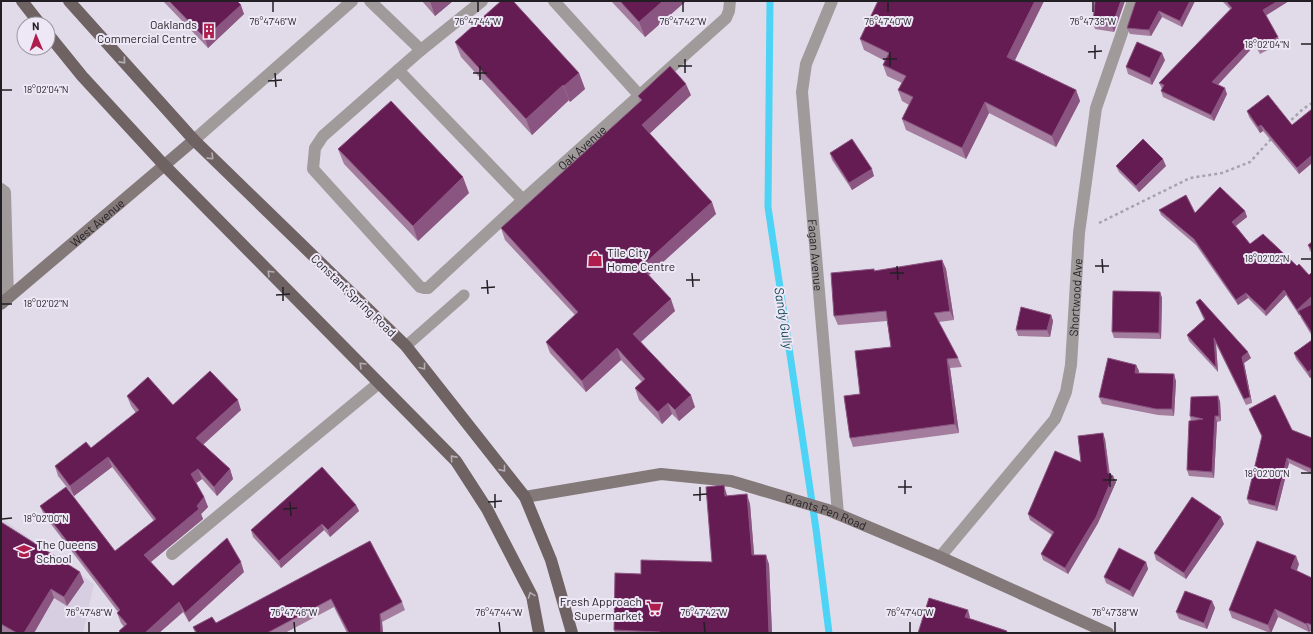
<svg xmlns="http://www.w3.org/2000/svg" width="1313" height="634" viewBox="0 0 1313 634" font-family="Barlow,sans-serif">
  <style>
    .built { fill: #d7cee2 }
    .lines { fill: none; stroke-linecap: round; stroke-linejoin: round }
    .stream { stroke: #4dd3f5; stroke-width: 7 }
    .path { stroke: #a7a2ae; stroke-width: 2.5; stroke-dasharray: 3 3; stroke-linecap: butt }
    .lane { stroke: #a19a9a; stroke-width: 11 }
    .street { stroke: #a19a9a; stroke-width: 12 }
    .secondary { stroke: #847979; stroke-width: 12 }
    .primary { stroke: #6e6262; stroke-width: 12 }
    .wall { fill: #a37c9e }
    .shaded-wall { fill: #8a5580 }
    .building { fill: #651c53; stroke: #8a5580 }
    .oneway { stroke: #b4acb3 }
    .ticks { fill: none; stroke: #211f24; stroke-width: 1.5 }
    .labels { text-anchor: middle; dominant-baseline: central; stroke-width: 4; stroke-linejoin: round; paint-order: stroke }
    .poi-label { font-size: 12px; fill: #211f24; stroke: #eee8f6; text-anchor: end }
    .street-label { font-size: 12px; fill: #211f24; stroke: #eee8f6 }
    .water-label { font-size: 13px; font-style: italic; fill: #0e4857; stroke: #eee8f6 }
    .ticks-label { font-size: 10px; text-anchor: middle; fill: #211f24; stroke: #eee8f6; stroke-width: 4; stroke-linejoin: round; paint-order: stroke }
  </style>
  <rect width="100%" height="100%" fill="#e1dbe9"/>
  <!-- built -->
  <path class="built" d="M1,518L94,584L83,633H1Z"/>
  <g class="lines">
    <!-- stream -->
    <path class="stream" d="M770,1L768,207L816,529L829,633"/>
    <!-- path -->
    <path class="path" d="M1287,124L1303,109L1312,103
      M1099,223L1190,178L1222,173L1250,162L1272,138"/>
    <!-- lane -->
    <path class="lane" d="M406,346L464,295"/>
    <!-- street -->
    <g class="street">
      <path d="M370,1L421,50"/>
      <path id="s1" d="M482,1L421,50L323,136L315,148L313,169L420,287L424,288H428L523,200L726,18L729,11L730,1"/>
      <path d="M554,1L640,96"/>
      <path id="s2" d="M832,1L806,64L802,92L838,514"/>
      <path d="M398,70L523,200"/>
      <path d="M194,140L352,1"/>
      <path d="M1,189L5,192L8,298"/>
      <path d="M172,554L379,383"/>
      <path id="s3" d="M940,557L1055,419L1066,392L1071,365L1079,233L1096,108L1133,1"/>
    </g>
    <!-- secondary -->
    <g class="secondary">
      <path id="s4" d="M1,304L194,140"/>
      <path id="s5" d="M525,497L661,474L731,481L828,510L940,557L1108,633"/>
    </g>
    <!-- primary -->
    <path class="primary" d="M22,1L40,24
      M69,1L194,140L406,346L525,497L551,560L572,633
      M48,34L82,76L164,165L456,461L487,509L532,596L539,633"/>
  </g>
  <!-- wall -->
  <path class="wall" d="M163,1H237L244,14L208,48Z
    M422,1H453L435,16Z
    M611,1H686L645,37Z
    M878,1H1044L1015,60L1076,90L1080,101L1056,147L989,113L966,159L906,130L902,119L909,105L902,101L898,90L902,83L887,76L883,65L885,61L864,50L860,39Z
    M1125,1L1114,32L1095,29L1093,23Z
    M1136,1H1195L1182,27L1162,17L1151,36L1130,34L1127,28Z
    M1222,1H1289L1266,15L1278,37L1281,43L1260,54L1255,45L1218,84L1227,94L1214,121L1163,97L1161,91L1162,89L1159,83L1230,9Z
    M455,42L579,73L585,89L570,102L569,100L532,135L461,57Z
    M1165,60L1152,85L1128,74L1126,67Z
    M691,95L649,134L716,214L649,275L675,311L641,342L695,407L679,421L672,414L662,424L639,400L635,388L642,382L621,360L586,392L550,353L546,342L575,315L505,240L501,228L640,102L638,96Z
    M1312,109V163L1299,174L1263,131L1260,133L1249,117L1247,111L1292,125Z
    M338,149L469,193L418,241L344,164Z
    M830,153L874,176L852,190L832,160Z
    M1116,166H1166L1139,192L1119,172Z
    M1159,210L1195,213L1245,211L1247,217L1236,226L1250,244L1297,266L1309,275L1312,272V303L1309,306L1312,304V336L1301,318L1300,315H1299L1286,295L1266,316L1248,298L1238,305L1196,245L1161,215Z
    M1312,242V253L1310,251L1308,245Z
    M942,260L946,269L954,320L939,322L958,358L962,367L950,368L959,433L853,447L850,438L860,394L891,347L887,321L838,325L834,316L874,269L875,271Z
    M1160,292L1162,298L1161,339L1114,338L1112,332Z
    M1196,302L1251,358L1244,363L1252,403L1246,405L1216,344L1218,372L1189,341L1187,335L1204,320Z
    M1051,315L1053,321L1050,337L1018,336L1016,330Z
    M1312,340V377L1310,378L1296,359L1294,353Z
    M1136,365L1139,371L1138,373L1176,381L1174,416L1158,415L1102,404L1099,397Z
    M127,396L173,405L241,410L203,445L230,469L233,479L217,496L202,479L196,483L204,497L208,507L201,514L203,519L151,562L173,586L244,572L189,622L183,612L159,633H120L119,631L124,627L121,623L117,613L118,612L44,515L40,506L115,551L154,521L112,467L74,496L58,476L55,466L91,448L136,413L131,406Z
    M1220,401L1221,421L1217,422L1214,478L1189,476L1187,470L1191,421L1190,416Z
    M1249,409L1292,430L1312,438V474L1289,463L1277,511L1249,504L1247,499L1262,437L1251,414Z
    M1105,439L1110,474L1113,476L1116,482L1098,523L1068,574L1043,560L1041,554L1052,535L1030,520L1028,514Z
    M727,495V496L750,504L754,555L769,564L772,633H615L614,630L712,562Z
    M356,505L359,511L330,537L324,530L281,568L253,537L251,530Z
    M1,522L84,582L67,606L54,598L34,633H4L1,631Z
    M1224,524L1186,579L1156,560L1154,553Z
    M370,541L402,602L405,610L382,622L383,633H347L334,607L285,633H195L193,627L216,623Z
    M1146,562L1148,569L1133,597L1106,583L1104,577Z
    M1299,564L1297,571L1312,578V632L1310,631L1309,632L1278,617L1271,633H1270L1232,618L1229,610Z
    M1212,601L1215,608L1207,629L1179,619L1176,612Z"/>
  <!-- shaded-wall -->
  <path class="shaded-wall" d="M430,1H453L435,16Z
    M663,1H686L645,37L639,22Z
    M1035,1H1044L1011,68L1007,57Z
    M1121,1H1125L1114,32L1112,26Z
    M1190,1H1195L1182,27L1180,21Z
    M1278,1H1289L1265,16L1263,10Z
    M241,5L244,14L208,48L205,38Z
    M1159,11L1162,17L1151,36L1149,30Z
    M1253,39L1255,45L1215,88L1212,82Z
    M1162,53L1165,60L1152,85L1150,78Z
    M579,73L585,89L570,102L564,86Z
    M686,84L691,95L646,137L642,125Z
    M563,85L569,100L532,135L526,119Z
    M1225,88L1227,94L1214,121L1211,115Z
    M1076,90L1080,101L1056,147L1052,136Z
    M985,102L989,113L966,159L962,148Z
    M1261,125L1263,131L1260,133L1258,127Z
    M1312,155V163L1299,174L1297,168Z
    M1163,159L1166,166L1139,192L1136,186Z
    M872,169L874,176L852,190L849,183Z
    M463,177L469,193L418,241L413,226Z
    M712,202L716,214L645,278L641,267Z
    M1245,211L1247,217L1234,227L1232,222Z
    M942,260L946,269L954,320L950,311Z
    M1284,290L1286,295L1266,316L1265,311Z
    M1160,292L1162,298L1161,339L1159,333Z
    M1246,293L1248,298L1238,305L1236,300Z
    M1312,296V303L1300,314L1298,311L1300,315H1299L1297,310Z
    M671,299L675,311L637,345L633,334Z
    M1051,315L1053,321L1050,337L1047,330Z
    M1214,338L1216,344L1218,372L1216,367Z
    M617,348L621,360L586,392L582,381Z
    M1248,352L1251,358L1244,363L1252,403L1250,397L1242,357Z
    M947,359L950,368L959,433L955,424Z
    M1136,365L1139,371L1137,380L1135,373Z
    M1312,369V377L1310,378L1308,372Z
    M1174,374L1176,381L1174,416L1172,409Z
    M691,395L695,407L679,421L675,410Z
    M1218,396L1220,401L1221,421L1219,416Z
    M238,400L241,410L199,448L196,438Z
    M668,403L672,414L662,424L658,412Z
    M1215,416L1217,422L1214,478L1212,472Z
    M1103,433L1105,439L1110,480L1108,473Z
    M108,457L112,467L74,496L70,486Z
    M1287,458L1289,463L1277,511L1275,506Z
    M198,469L202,479L195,484L191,474Z
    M230,469L233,479L217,496L214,487Z
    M1113,476L1116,482L1098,523L1068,574L1065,568Z
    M724,485L727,495L728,505L725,496Z
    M747,494L750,504L755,565L752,555Z
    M204,497L208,507L201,514L203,519L147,565L144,555L197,506Z
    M356,505L359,511L330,537L328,530Z
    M1221,517L1224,524L1186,579L1184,573Z
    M322,524L324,530L281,568L279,561Z
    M766,555L769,564L772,633H769Z
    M1296,556L1299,564L1294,576L1291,568Z
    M241,562L244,572L189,622L185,613Z
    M1146,562L1148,569L1133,597L1130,591Z
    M80,572L84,582L67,606L64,597Z
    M51,589L54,598L34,633H24Z
    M1212,601L1215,608L1207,629L1204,623Z
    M179,602L183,612L159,633H145Z
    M1275,609L1278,617L1271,633L1268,625Z
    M968,610L970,617L968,624L965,617Z
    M380,614L382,622L383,633H381Z
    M1307,623L1310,631L1309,632L1306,624Z"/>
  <!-- building -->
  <path class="building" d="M169,1H237L241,5L205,38Z
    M501,1H513L579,73L564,86L563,85L526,119L455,42Z
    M620,1H663L639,22Z
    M878,1H1035L1007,57L1076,90L1052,136L985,102L962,148L902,119L913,97L898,90L906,76L883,65L889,53L860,39Z
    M1095,1H1121L1112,26L1093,23Z
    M1136,1H1190L1180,21L1159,11L1149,30L1127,28Z
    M1226,1H1278L1263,10L1278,37L1258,48L1253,39L1212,82L1225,88L1211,115L1161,91L1164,85L1159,83L1232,8Z
    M1137,42L1162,53L1150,78L1126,67Z
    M670,66L686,84L642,125L712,202L641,267L671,299L633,334L691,395L675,410L668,403L658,412L635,388L645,379L617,348L582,381L546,342L578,312L501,228L642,100L638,96Z
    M1268,95L1292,125L1312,109V155L1297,168L1261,125L1258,127L1247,111Z
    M391,101L463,177L413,226L338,149Z
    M852,139L872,169L849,183L830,153Z
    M1143,139L1163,159L1136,186L1116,166Z
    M1220,187L1245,211L1232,222L1250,244L1263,234L1297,266L1299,264L1309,275L1312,272V296L1297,310L1284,290L1265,311L1246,293L1236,300L1194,239L1159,210L1186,195L1195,213Z
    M1312,242V250L1308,245Z
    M942,260L950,311L934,313L958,358L947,359L955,424L850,438L844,396L860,394L855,351L891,347L886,311L834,316L831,273L874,269V271Z
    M1113,291L1160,292L1159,333L1112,332Z
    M1200,299L1248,352L1242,357L1250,397L1244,399L1214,338L1216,367L1187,335L1205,319L1196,302Z
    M1312,304V333L1298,311Z
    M1021,307L1051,315L1047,330H1016Z
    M1312,340V369L1308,372L1294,353Z
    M1108,358L1136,365L1135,373L1174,374L1172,409H1156L1099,397Z
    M210,371L238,400L196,438L230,469L214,487L198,469L191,474L204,497L197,506L199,509L144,555L173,586L227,538L241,562L185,613L179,602L145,633H121L119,631L127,624L117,613L120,610L40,506L66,487L115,551L156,519L108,457L70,486L55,466L86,442L91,448L139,410L127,396L148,377L173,405Z
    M1275,395L1292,430L1312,438V469L1287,458L1275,506L1247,499L1262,436L1249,409Z
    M1218,396L1219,416H1215L1212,472L1187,470L1189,421L1203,419L1190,416L1191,397Z
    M1103,433L1108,473L1113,476L1096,517L1065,568L1041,554L1054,532L1028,514L1055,451L1081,462L1078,436Z
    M322,467L356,505L328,530L322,524L279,561L251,530Z
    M724,485L725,496L747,494L752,555H766L769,633H660V632L614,630L615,573L641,574V560L712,562L706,487Z
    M1192,497L1221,517L1184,573L1154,553Z
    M1,522L80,572L64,597L51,589L24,633H17L1,624Z
    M370,541L402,602L380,614L381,633H349L331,599L267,633H197L193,627L212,617L216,623Z
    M1257,541L1296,556L1291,568L1312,578V625L1307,623L1306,624L1275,609L1268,625L1229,610Z
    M1119,548L1146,562L1130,591L1104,577Z
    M1185,591L1212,601L1204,623L1176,612Z
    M929,598L968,610L965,617L1007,631L1006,633H918Z"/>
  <!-- one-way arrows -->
  <defs><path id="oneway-chevron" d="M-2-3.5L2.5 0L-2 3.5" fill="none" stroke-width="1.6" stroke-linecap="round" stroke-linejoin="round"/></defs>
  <g class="oneway">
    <use href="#oneway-chevron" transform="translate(123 61) rotate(48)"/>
    <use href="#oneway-chevron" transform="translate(211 157) rotate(44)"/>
    <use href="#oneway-chevron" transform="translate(270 273) rotate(-135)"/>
    <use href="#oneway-chevron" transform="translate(362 365) rotate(-135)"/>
    <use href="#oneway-chevron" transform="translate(423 367) rotate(52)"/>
    <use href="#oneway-chevron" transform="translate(453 458) rotate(-132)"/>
    <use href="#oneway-chevron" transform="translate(503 469) rotate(51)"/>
    <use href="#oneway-chevron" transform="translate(531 595) rotate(-111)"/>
  </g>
  <!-- ticks -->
  <path class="ticks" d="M273,2V12M478,2V12M683,2V12M888,2V12M1093,2V12M1301,44H1311M1095,45V59M890,52V66M1088,52L1102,51M685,59V73M883,59H897M480,66V80M678,66H692M275,73L276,87M473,73H487M268,81L282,80M2,90H12M1102,259L1103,273M1301,259H1311M897,266L898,280M1095,266H1109M692,273L693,287M890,273H904M487,280L488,294M686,280H700M283,287V301M481,288L495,287M276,295L290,294M2,304H12M1110,473V487M1301,473H1311M905,480V494M1103,480H1117M700,487V501M898,487H912M495,494V508M693,495L707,494M290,502L291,516M488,502L502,501M283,509L297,508M2,519L12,518M89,622V632M294,622L295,632M499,622L500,632M704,622L705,632M910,622V632M1115,622V632"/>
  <!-- icons -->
  <defs>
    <symbol id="building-bare" viewBox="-9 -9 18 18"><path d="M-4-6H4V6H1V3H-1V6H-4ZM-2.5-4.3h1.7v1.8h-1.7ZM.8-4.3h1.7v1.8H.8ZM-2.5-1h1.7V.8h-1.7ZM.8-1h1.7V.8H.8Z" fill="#af1d4c" stroke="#eee8f6" stroke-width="2.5" paint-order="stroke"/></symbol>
    <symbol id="shop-bare" viewBox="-9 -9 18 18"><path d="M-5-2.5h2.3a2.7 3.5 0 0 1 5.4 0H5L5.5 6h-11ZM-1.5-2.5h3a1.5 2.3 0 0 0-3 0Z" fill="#af1d4c" stroke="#eee8f6" stroke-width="2.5" paint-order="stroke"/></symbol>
    <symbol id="school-bare" viewBox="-9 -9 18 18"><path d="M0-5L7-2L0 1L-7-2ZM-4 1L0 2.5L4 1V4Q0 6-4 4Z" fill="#af1d4c" stroke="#eee8f6" stroke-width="2.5" paint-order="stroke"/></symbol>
    <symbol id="supermarket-bare" viewBox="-9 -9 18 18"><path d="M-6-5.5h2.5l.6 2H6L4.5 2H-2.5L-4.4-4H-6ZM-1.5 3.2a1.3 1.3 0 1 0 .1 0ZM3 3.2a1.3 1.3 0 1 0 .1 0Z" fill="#af1d4c" stroke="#eee8f6" stroke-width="2.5" paint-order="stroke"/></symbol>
  </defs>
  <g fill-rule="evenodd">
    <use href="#building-bare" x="198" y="20" width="22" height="22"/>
    <use href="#shop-bare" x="584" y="248" width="22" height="22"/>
    <use href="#school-bare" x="13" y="540" width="22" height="22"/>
    <use href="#supermarket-bare" x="643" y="597" width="22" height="22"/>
  </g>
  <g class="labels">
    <!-- poi labels -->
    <g class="poi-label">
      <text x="197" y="24">Oaklands<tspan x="197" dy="14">Commercial Centre</tspan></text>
      <text x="607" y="252" text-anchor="start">Tile City<tspan x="607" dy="14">Home Centre</tspan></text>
      <text x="36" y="544" text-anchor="start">The Queens<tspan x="36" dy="14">School</tspan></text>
      <text x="642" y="601">Fresh Approach<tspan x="642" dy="14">Supermarket</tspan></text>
    </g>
    <!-- street labels -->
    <g class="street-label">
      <text stroke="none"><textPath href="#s1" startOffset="620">Oak Avenue</textPath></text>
      <text stroke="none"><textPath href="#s4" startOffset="126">West Avenue</textPath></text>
      <text stroke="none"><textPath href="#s2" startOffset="260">Fagan Avenue</textPath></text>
      <text transform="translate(354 295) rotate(44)">Constant Spring Road</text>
      <text stroke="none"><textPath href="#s3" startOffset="304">Shortwood Ave</textPath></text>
      <text stroke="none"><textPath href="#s5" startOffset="308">Grants Pen Road</textPath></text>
    </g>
    <!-- water labels -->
    <g class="water-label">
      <text transform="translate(784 318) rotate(81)">Sandy Gully</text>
    </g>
  </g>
  <g class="ticks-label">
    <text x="273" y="25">76°47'46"W</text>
    <text x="478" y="25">76°47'44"W</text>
    <text x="683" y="25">76°47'42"W</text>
    <text x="888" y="25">76°47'40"W</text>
    <text x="1093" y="25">76°47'38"W</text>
    <text x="1267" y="48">18°02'04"N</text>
    <text x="46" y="93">18°02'04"N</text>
    <text x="1267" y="262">18°02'02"N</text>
    <text x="46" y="307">18°02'02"N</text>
    <text x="1267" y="477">18°02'00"N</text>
    <text x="46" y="522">18°02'00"N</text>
    <text x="89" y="616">76°47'48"W</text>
    <text x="294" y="616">76°47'46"W</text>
    <text x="499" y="616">76°47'44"W</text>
    <text x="704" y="616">76°47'42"W</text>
    <text x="910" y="616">76°47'40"W</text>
    <text x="1115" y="616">76°47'38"W</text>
  </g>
  <!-- border -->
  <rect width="1313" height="634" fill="none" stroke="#211f24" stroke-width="4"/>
  <!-- north arrow -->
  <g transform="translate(36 36) rotate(358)"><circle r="19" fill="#eee8f6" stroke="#9c98a2"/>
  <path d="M0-3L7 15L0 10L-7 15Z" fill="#af1d4c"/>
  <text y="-6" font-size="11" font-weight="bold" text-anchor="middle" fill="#211f24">N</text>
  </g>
</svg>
